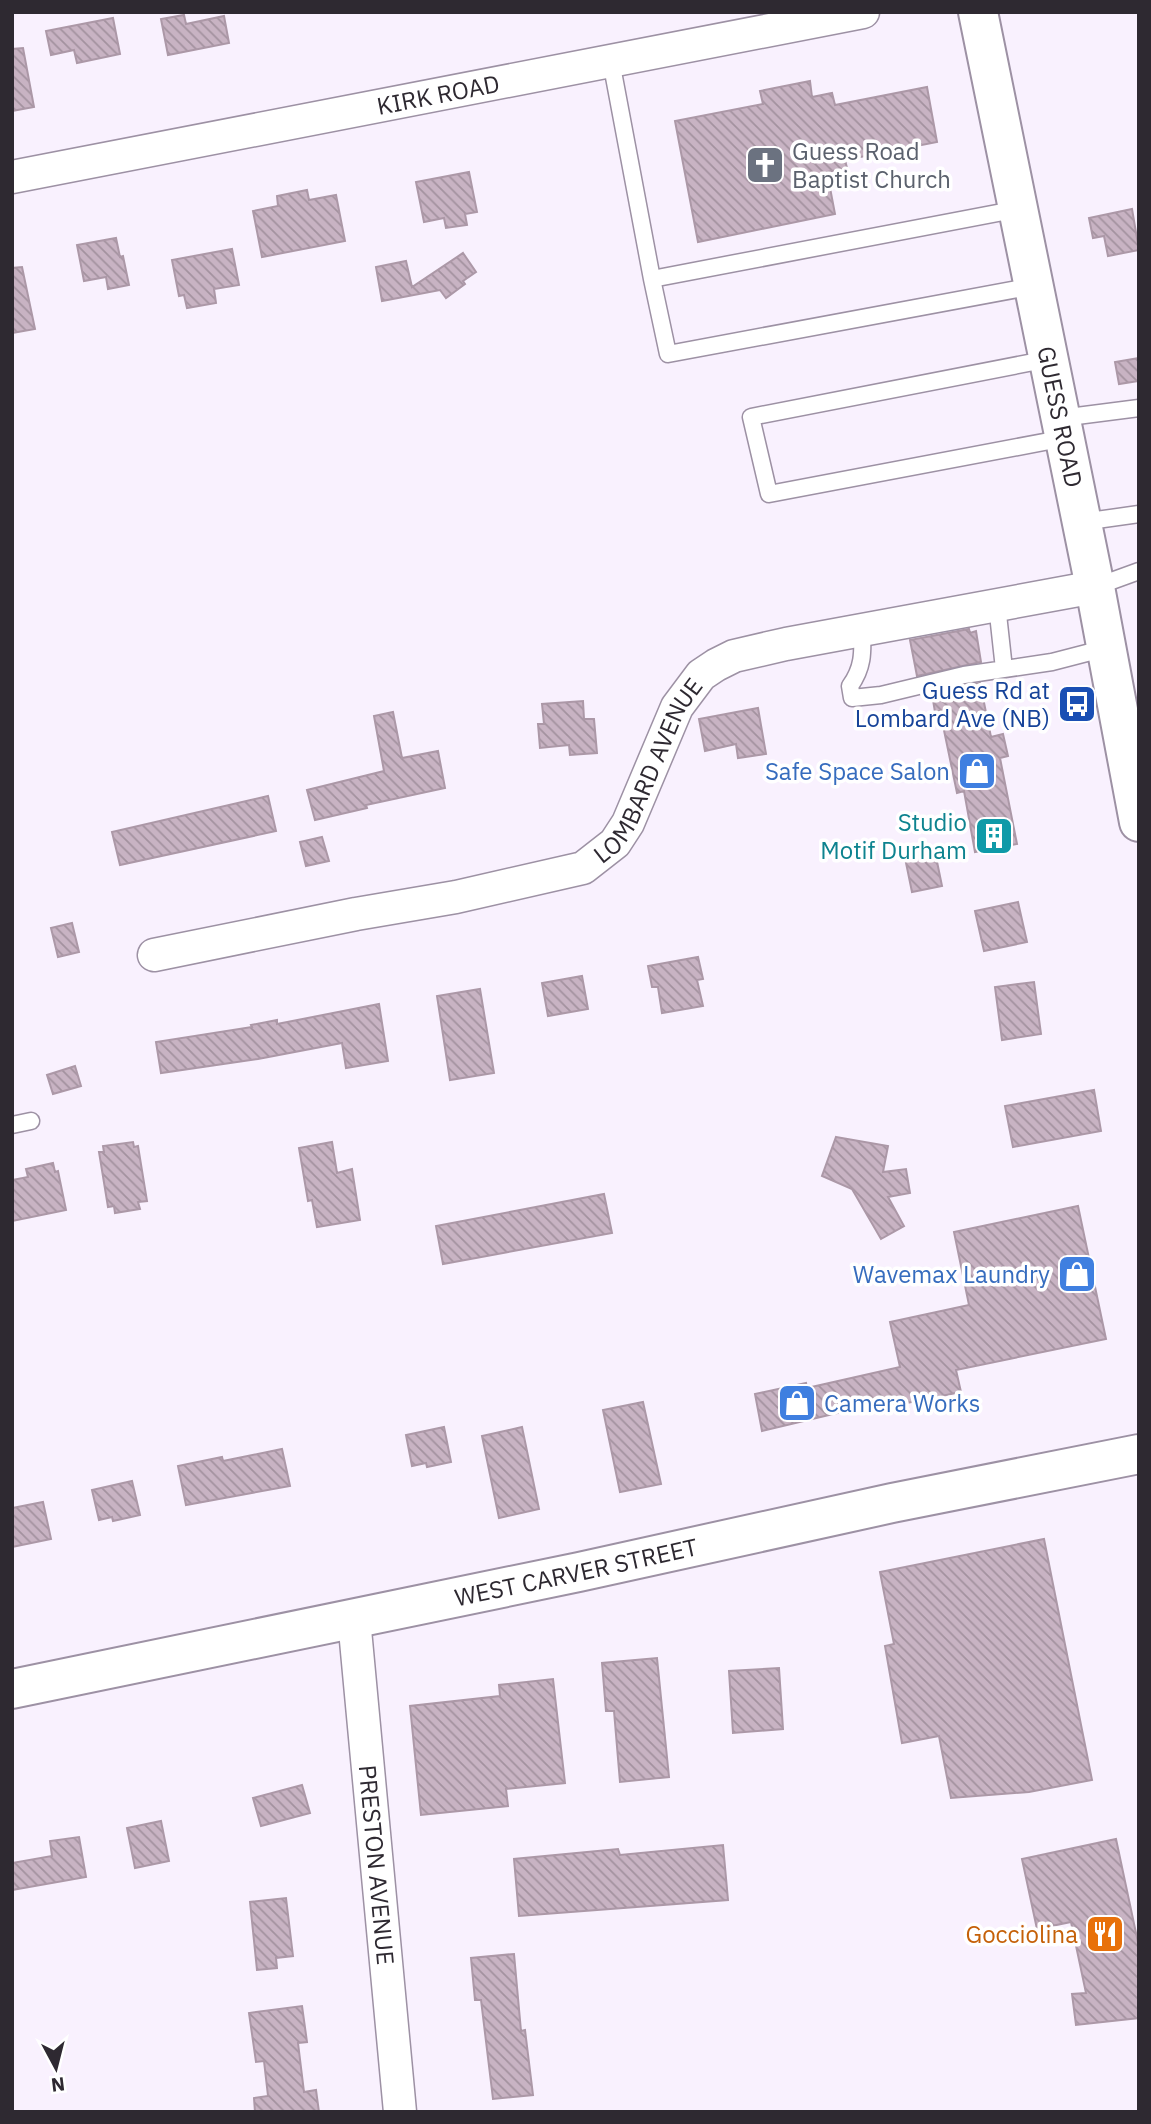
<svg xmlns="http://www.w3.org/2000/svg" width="1151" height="2124" viewBox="0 0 1151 2124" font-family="'IBM Plex Sans',sans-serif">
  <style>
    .building { fill: url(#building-back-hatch); stroke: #ac98a7; stroke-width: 2 }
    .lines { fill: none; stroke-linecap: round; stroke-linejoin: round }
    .service-casing { stroke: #9d91a4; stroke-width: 19 }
    .minor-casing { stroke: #9d91a4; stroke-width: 35 }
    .tertiary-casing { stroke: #9d91a4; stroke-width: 42 }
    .secondary-casing { stroke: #9d91a4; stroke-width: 42 }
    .service { stroke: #fff; stroke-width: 16 }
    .minor { stroke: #fff; stroke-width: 32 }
    .tertiary { stroke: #fff; stroke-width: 38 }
    .secondary { stroke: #fff; stroke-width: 38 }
    .labels { text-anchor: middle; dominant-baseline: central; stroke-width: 7; stroke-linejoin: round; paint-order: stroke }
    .street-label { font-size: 24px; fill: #2e2931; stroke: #fff }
    .worship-label { font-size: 24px; fill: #5b616d; stroke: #fff; text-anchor: start }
    .transit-label { font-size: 24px; fill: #164399; stroke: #fff; text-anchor: end }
    .shop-label { font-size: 24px; fill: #366cbe; stroke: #fff; text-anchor: end }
    .culture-label { font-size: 24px; fill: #0d838f; stroke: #fff; text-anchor: end }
    .food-label { font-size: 24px; fill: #c56008; stroke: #fff; text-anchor: end }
  </style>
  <defs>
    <pattern id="building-back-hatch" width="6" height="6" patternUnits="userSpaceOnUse" patternTransform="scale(1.75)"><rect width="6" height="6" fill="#c8b3c3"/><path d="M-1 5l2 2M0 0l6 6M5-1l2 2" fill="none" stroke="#a3929f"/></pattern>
  </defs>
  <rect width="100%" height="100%" fill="#f9f1fe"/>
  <!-- building -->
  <path class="building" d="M184,15L186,24L224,16L229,43L168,55L161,19Z
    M113,18L120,54L77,63L74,50L51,55L46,31Z
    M23,48L34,107L12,111V49Z
    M810,81L812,97L832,93L835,105L927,87L937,142L845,160L847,168L827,172L835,214L698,242L675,121L763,104L760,91Z
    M469,172L477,212L465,214L467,225L446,228L444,218L424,222L416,182Z
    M307,190L309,200L336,195L345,241L262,257L253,211L278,206L277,196Z
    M1132,209L1139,250L1108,256L1104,236L1093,238L1089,218Z
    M116,238L120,257L123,256L129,285L108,289L106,277L84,281L77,245Z
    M232,249L239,285L214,289L216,303L187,308L184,295L179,296L172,260Z
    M463,253L476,272L463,281L465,284L446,298L440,290L382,301L376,267L406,261L412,287Z
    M22,267L35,329L12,333V268Z
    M1139,358V381L1119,384L1115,362Z
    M969,629L970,633L976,631L981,662L917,676L910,640Z
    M980,683L991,737L1003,734L1008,756L1000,758L1017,844L975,852L964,791L957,793L940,711L935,712L932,694Z
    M583,701L584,719H594L597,753L570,755L569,745L540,748L538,724H544L542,704Z
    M758,708L766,754L738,758L736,744L705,751L699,719Z
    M393,712L402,758L438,751L445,788L366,805L367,808L315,820L307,790L384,771L374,716Z
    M268,796L276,831L120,865L112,832Z
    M322,837L329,861L306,866L300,842Z
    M934,847L942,886L912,892L904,853Z
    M1018,902L1027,942L984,951L975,911Z
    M72,923L79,952L58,957L51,928Z
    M698,957L703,979L697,980L703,1006L662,1013L658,987H652L648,966Z
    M582,976L588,1009L548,1016L542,983Z
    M1034,982L1041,1034L1002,1040L995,987Z
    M480,989L494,1073L450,1080L437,996Z
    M379,1004L388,1061L346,1068L342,1043L258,1059L161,1073L156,1042L252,1027L251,1025L277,1020V1024Z
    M75,1066L81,1086L53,1094L47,1075Z
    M1094,1090L1101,1131L1013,1147L1005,1106Z
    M836,1137L888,1146L883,1172L906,1169L910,1193L888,1197L904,1226L881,1239L852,1189L822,1176Z
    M133,1142L134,1147L138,1146L147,1201L138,1202L140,1209L115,1213L114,1206L108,1207L99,1152H104L103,1146Z
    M332,1142L337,1173L352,1169L360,1220L317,1227L312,1200L308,1201L299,1148Z
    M53,1163L55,1172L58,1171L66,1210L12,1221V1180L28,1177L26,1169Z
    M604,1194L612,1233L443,1264L436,1226Z
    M1078,1206L1106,1339L956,1370L961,1392L872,1410L871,1405L762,1431L755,1394L806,1383L807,1388L900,1367L890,1322L969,1305L954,1232Z
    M643,1402L661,1484L620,1492L603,1410Z
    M444,1427L451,1462L427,1467L426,1463L412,1466L406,1435Z
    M522,1427L539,1509L499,1518L482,1436Z
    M282,1449L290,1486L186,1505L178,1466L222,1457L223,1461Z
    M132,1481L140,1515L113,1521L112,1517L99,1520L92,1490Z
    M43,1502L51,1539L12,1547V1508Z
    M1044,1539L1092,1780L1029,1792L951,1798L939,1736L902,1743L885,1646L894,1644L880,1572Z
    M657,1658L669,1777L620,1782L614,1711H606L602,1663Z
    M779,1668L783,1729L733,1733L729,1671Z
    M553,1679L565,1783L506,1789L508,1806L421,1815L410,1706L500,1696L499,1685Z
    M302,1785L310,1813L261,1826L253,1798Z
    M161,1821L169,1861L135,1868L127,1828Z
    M79,1837L86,1877L12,1890V1863L52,1856L50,1841Z
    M1116,1839L1139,1947V2018L1076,2025L1072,1994L1086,1993L1071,1922L1037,1929L1022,1859Z
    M723,1845L728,1900L519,1916L514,1859L618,1849L620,1855Z
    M286,1898L293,1956L276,1958L277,1968L257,1970L250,1902Z
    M514,1954L521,2031L525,2030L533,2095L493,2099L481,2000H475L471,1958Z
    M302,2006L307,2042L298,2043L304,2092L316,2090L319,2112H255L254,2098L268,2096L264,2061L256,2062L249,2013Z"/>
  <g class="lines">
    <defs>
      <path id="service" d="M611,61L652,279
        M1018,209L652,279L668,354L1034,286
        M1049,359L751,417L769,494L1065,438
        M1061,418L1139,408
        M1082,522L1139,514
        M1095,587L1139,571
        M997,605L1004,669
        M862,631C863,653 863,668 850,686L852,698L881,695L964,675L1052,662L1106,648
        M12,1125L31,1121"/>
      <g id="minor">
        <path id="s1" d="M12,177L863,12"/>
        <path id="s2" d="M154,955L356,914L456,897L583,868L615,843L628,823L677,707L701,675L716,665L734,656L786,644L1095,587"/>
        <path id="s3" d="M354,1619L400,2112"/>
      </g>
      <g id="tertiary">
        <path id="s4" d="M12,1689L579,1572L892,1503L1139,1454"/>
      </g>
      <g id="secondary">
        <path id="s5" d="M978,12L1095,587L1139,822"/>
      </g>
    </defs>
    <!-- service casing -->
    <use href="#service" class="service-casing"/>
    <!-- minor casing -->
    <use href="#minor" class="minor-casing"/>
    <!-- tertiary casing -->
    <use href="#tertiary" class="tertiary-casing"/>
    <!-- secondary casing -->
    <use href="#secondary" class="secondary-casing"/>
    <!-- service -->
    <use href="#service" class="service"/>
    <!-- minor -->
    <use href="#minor" class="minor"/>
    <!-- tertiary -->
    <use href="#tertiary" class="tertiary"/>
    <!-- secondary -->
    <use href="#secondary" class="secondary"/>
  </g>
  <!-- icons -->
  <defs>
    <symbol id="church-square" viewBox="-11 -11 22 22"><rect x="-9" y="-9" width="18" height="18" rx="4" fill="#6b7280" stroke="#fff"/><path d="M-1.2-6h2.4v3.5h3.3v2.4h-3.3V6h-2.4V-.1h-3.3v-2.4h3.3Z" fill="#fff"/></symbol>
    <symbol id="bus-square" viewBox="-11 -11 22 22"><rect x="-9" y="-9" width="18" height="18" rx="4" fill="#1a4fb4" stroke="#fff"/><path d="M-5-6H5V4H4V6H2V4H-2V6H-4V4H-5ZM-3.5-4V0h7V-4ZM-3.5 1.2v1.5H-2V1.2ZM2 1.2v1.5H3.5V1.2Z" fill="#fff"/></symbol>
    <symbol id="shop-square" viewBox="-11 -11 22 22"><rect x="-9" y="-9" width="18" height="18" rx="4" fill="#3f7fe0" stroke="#fff"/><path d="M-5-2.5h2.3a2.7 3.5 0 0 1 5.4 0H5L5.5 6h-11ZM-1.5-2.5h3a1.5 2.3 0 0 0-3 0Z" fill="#fff"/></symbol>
    <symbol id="building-square" viewBox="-11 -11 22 22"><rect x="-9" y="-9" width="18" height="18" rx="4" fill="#0f9aa8" stroke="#fff"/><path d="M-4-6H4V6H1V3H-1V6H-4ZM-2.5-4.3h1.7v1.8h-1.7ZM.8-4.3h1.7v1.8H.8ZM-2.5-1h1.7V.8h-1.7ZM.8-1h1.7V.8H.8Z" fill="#fff"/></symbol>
    <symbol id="restaurant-square" viewBox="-11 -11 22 22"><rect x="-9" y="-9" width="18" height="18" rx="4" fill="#e8710a" stroke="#fff"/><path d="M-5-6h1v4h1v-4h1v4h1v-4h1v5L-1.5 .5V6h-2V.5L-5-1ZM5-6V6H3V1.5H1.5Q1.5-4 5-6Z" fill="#fff"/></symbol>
  </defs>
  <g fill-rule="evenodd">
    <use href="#church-square" x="743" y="143" width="44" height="44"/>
    <use href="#bus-square" x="1055" y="682" width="44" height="44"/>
    <use href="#shop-square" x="955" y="749" width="44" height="44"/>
    <use href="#building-square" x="972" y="814" width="44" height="44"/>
    <use href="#shop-square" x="1055" y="1252" width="44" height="44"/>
    <use href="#shop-square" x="775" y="1381" width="44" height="44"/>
    <use href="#restaurant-square" x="1083" y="1912" width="44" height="44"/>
  </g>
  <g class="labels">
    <!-- street labels -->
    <g class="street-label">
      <text stroke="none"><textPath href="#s1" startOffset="434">KIRK ROAD</textPath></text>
      <text stroke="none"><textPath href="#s5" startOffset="413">GUESS ROAD</textPath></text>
      <text stroke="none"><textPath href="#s2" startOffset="558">LOMBARD AVENUE</textPath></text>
      <text stroke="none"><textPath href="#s4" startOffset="576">WEST CARVER STREET</textPath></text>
      <text stroke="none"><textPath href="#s3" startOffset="247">PRESTON AVENUE</textPath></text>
    </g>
    <!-- worship labels -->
    <g class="worship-label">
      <text x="792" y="151">Guess Road<tspan x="792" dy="28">Baptist Church</tspan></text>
    </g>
    <!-- transit labels -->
    <g class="transit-label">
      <text x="1050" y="690">Guess Rd at<tspan x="1050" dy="28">Lombard Ave (NB)</tspan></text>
    </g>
    <!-- shop labels -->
    <g class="shop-label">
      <text x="950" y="771">Safe Space Salon</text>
      <text x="1050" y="1274">Wavemax Laundry</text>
      <text x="824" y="1403" text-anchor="start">Camera Works</text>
    </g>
    <!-- culture labels -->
    <g class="culture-label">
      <text x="967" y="822">Studio<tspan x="967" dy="28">Motif Durham</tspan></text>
    </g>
    <!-- food labels -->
    <g class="food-label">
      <text x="1078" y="1934">Gocciolina</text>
    </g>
  </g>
  <!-- border -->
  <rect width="1151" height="2124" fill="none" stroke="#2e2931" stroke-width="28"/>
  <!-- north arrow -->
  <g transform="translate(56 2068) rotate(173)" stroke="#ffffff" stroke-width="5" paint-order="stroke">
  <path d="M0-5L12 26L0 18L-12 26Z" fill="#2e2931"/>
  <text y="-10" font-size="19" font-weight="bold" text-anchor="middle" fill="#2e2931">N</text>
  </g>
</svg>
